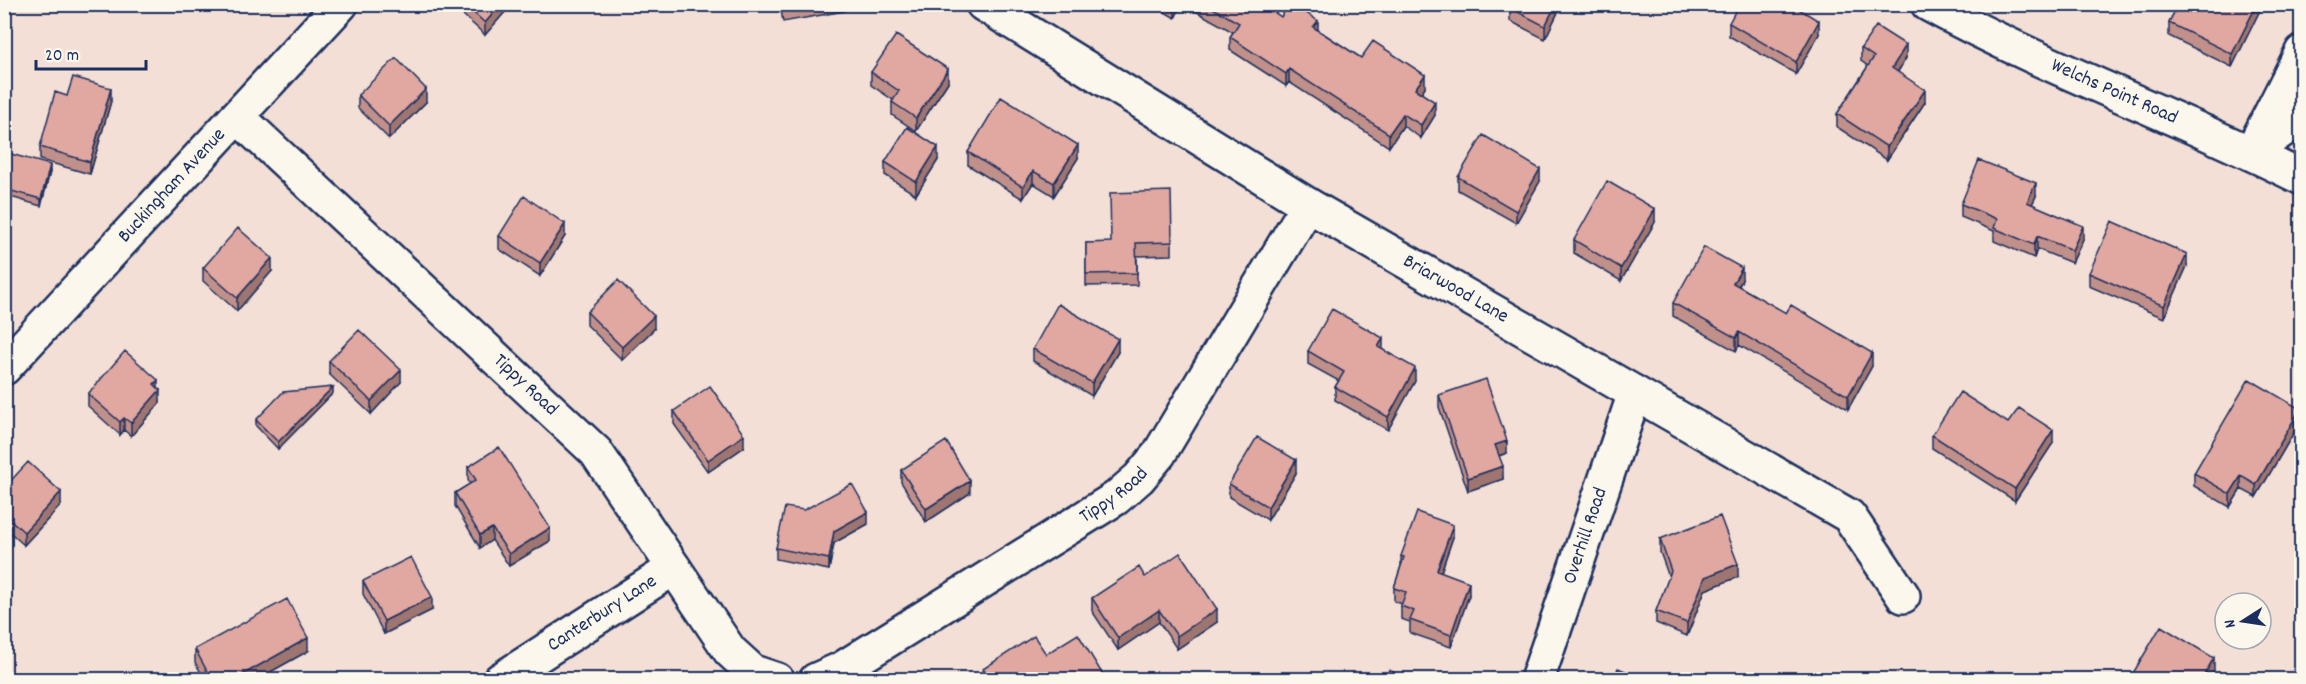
<svg xmlns="http://www.w3.org/2000/svg" width="2306" height="684" viewBox="0 0 2306 684" font-family="Dekko,sans-serif">
  <style>
    .lines { fill: none; stroke-linecap: round; stroke-linejoin: round }
    .minor-casing { stroke: #1b2f5e; stroke-width: 38 }
    .major-casing { stroke: #1b2f5e; stroke-width: 38 }
    .minor { stroke: #fbf7ec; stroke-width: 33 }
    .major { stroke: #fbf7ec; stroke-width: 33 }
    .wall { fill: #c2908a; stroke: #1b2f5e; stroke-width: 1.5 }
    .shaded-wall { fill: #9e7571; stroke: #1b2f5e; stroke-width: 1.5 }
    .building { fill: #e1a7a1; stroke: #1b2f5e; stroke-width: 1.5 }
    .labels { text-anchor: middle; dominant-baseline: central; stroke-width: 5; stroke-linejoin: round; paint-order: stroke }
    .street-label { font-size: 20px; fill: #1b2f5e; stroke: #fbf7ec }
  </style>
  <rect width="100%" height="100%" fill="#f3dfd6"/>
  <filter id="ink" filterUnits="userSpaceOnUse"><feTurbulence type="fractalNoise" baseFrequency=".0167" numOctaves="2"/><feDisplacementMap in="SourceGraphic" scale="12" xChannelSelector="R" yChannelSelector="G"/><feConvolveMatrix kernelMatrix="1 2 1 2 8 2 1 2 1" color-interpolation-filters="sRGB"/></filter>
  <g filter="url(#ink)">
    <g class="lines">
      <defs>
        <g id="minor">
          <path id="s1" d="M983,4L1308,205L1849,516L1903,596"/>
          <path id="s2" d="M1928,4C2049,70 2179,116 2302,178"/>
          <path id="s3" d="M238,117L596,452L730,651L753,672L777,680"/>
          <path d="M2254,150L2302,117"/>
          <path d="M2251,153L2302,52"/>
          <path id="s4" d="M500,680L674,568"/>
          <path id="s5" d="M816,680L843,668L1116,498L1139,478L1159,454L1308,205"/>
          <path id="s6" d="M1537,680L1635,393"/>
        </g>
        <g id="major">
          <path id="s7" d="M4,368L341,4"/>
        </g>
      </defs>
      <!-- minor casing -->
      <use href="#minor" class="minor-casing"/>
      <!-- major casing -->
      <use href="#major" class="major-casing"/>
      <!-- minor -->
      <use href="#minor" class="minor"/>
      <!-- major -->
      <use href="#major" class="major"/>
    </g>
    <!-- wall -->
    <path class="wall" d="M451,4H512L485,35Z
      M780,4H844V11L783,22Z
      M1151,4H1182L1175,18Z
      M1183,4H1262L1281,17L1318,30L1361,58L1425,87L1421,93L1435,115L1421,138L1403,126L1389,147L1289,82L1286,86L1230,50V37L1233,32Z
      M1512,4H1562L1545,39L1510,21V8Z
      M2172,4H2263L2232,67L2169,36V23L2177,7Z
      M1729,23L1819,34L1796,74L1729,36Z
      M1861,48L1906,58L1898,72L1925,102L1887,160L1837,127V114L1868,66L1861,61Z
      M871,72L948,82L916,131L892,115V102L893,100L871,85Z
      M358,95L426,102L389,139L358,108Z
      M67,96L111,101L90,174L40,160V147Z
      M968,152L1078,158L1054,196L1033,183L1023,199L968,165Z
      M938,160L916,195L885,175V162Z
      M50,172L41,206L4,195V175Z
      M1458,177L1540,181L1516,223L1458,190Z
      M2036,196L2032,204L2083,239L2072,263L2037,249L2034,258L1994,241V231L1961,217V204Z
      M1655,222L1621,281L1574,253V240Z
      M499,236H565L540,276L499,249Z
      M1172,242V255L1137,256V285L1086,286V243Z
      M2187,266L2164,318L2089,286V273Z
      M203,268L272,271L237,311L203,281Z
      M1742,280L1739,286L1872,366L1848,409L1739,345L1736,351L1673,316V303Z
      M587,312L654,329L622,360L587,325Z
      M1033,349L1118,352L1092,396L1033,361Z
      M1383,350L1415,381L1388,430L1335,400V387L1339,381L1308,364V351Z
      M329,361L401,382L371,414L329,374Z
      M158,388L160,403L131,436L124,430L120,435L88,406V394Z
      M333,393L278,449L256,426V420Z
      M1439,395L1507,453L1499,456L1503,479L1468,491L1439,407Z
      M674,411L744,447L708,472L674,424Z
      M2300,422L2256,497L2241,489L2230,507L2194,486V473Z
      M1932,435L2053,443L2015,501L1932,448Z
      M468,467L550,541L509,566L492,540L480,548L455,506V493L470,484L468,480Z
      M901,470L970,493L926,522L901,482Z
      M1296,473L1268,520L1229,497V484Z
      M4,488L61,505L24,545L4,527Z
      M868,524L834,543L829,570L776,559V548Z
      M1453,537L1441,572L1469,595L1451,647L1410,633V622L1401,619V606L1402,604L1394,601V588L1401,566V556Z
      M1660,539L1738,577L1705,590L1687,636L1656,623V611L1669,577L1660,552Z
      M1145,577L1217,622L1177,649L1159,622L1118,650L1092,611V598Z
      M363,581L432,610L384,634L363,594Z
      M195,649L308,651L256,680H205L195,662Z
      M1046,654L1103,680H983V669Z"/>
    <!-- shaded-wall -->
    <path class="shaded-wall" d="M501,4H512L485,35V23Z
      M1175,4H1182L1175,18Z
      M1556,4H1562L1545,39V26Z
      M2257,4H2263L2232,67V54Z
      M1318,21V33L1313,27Z
      M1819,21V34L1796,74V62Z
      M1906,45V58L1892,81V68Z
      M948,69V82L916,131V118Z
      M1289,69V82L1286,86V74Z
      M1425,75V87L1415,102V89Z
      M111,88V101L90,174V162Z
      M426,89V102L389,139V126Z
      M1925,90V102L1887,160V147Z
      M1435,102V115L1421,138V125Z
      M1403,114V126L1389,147V134Z
      M1078,145V158L1054,196V183Z
      M938,147V160L916,195V182Z
      M50,165V172L41,206V199Z
      M1540,169V181L1516,223V211Z
      M1033,171V183L1023,199V187Z
      M2036,183V196L2027,215V202Z
      M1655,209V222L1621,281V268Z
      M565,224V236L540,276V263Z
      M2083,226V239L2072,263V250Z
      M2037,236V249L2034,258V245Z
      M2187,254V266L2164,318V306Z
      M272,258V271L237,311V298Z
      M1742,268V280L1733,295V283Z
      M654,316V329L622,360V347Z
      M1739,332V345L1736,351V338Z
      M1383,338V351L1378,347Z
      M1118,339V352L1092,396V383Z
      M1872,353V366L1848,409V396Z
      M1415,368V381L1388,430V417Z
      M401,370V382L371,414V401Z
      M158,380V392L154,384Z
      M333,387V393L278,449V442Z
      M160,390V403L131,436V423Z
      M2300,409V422L2256,497V485Z
      M124,418V430L120,435V422Z
      M2053,430V443L2015,501V489Z
      M744,435V447L708,472V460Z
      M1507,441V453L1495,457V445Z
      M1296,460V473L1268,520V507Z
      M1503,466V479L1468,491V478Z
      M2241,476V489L2230,507V494Z
      M970,481V493L926,522V509Z
      M61,492V505L24,545V532Z
      M868,512V524L834,543L829,570V559L834,531Z
      M1453,525V537L1437,583V570Z
      M492,528V540L480,548V535Z
      M550,528V541L509,566V554Z
      M1738,564V577L1705,590L1687,636V623L1705,577Z
      M1469,582V595L1451,647V635Z
      M432,597V610L384,634V621Z
      M1217,609V622L1177,649V636Z
      M1159,610V622L1118,650V638Z
      M308,638V651L256,680H233Z
      M2214,658V671L2209,680H2201Z
      M1103,675V680H1096Z"/>
    <!-- building -->
    <path class="building" d="M464,4H501L485,23Z
      M782,4H810L783,10Z
      M1206,4H1262L1281,17L1289,4H1293L1318,21L1313,27L1361,58L1373,41L1425,75L1415,89L1435,102L1421,125L1403,114L1389,134L1289,69L1286,74L1230,37L1239,23Z
      M1512,4H1556L1545,26L1510,8Z
      M1739,4H1791L1819,21L1796,62L1729,23Z
      M2178,4H2257L2232,54L2169,23Z
      M1876,26L1906,45L1892,68L1925,90L1887,147L1837,114L1874,57L1861,48Z
      M896,35L948,69L916,118L892,102L899,91L871,72Z
      M396,58L426,89L389,126L358,95Z
      M73,77L111,88L90,162L40,147L55,92L67,96Z
      M1001,97L1078,145L1054,183L1033,171L1023,187L968,152Z
      M907,127L938,147L916,182L885,162Z
      M1483,135L1540,169L1516,211L1458,177Z
      M11,154L50,165L41,199L4,189V175Z
      M1979,160L2036,183L2027,202L2083,226L2072,250L2037,236L2034,245L1994,228L1997,219L1961,204Z
      M1607,181L1655,209L1621,268L1574,240Z
      M1171,191L1172,242L1136,243L1137,273L1086,274V243L1111,242L1110,193Z
      M524,196L565,224L540,263L499,236Z
      M2112,221L2187,254L2164,306L2089,273Z
      M238,228L272,258L237,298L203,268Z
      M1704,247L1742,268L1733,283L1786,313L1791,305L1872,353L1848,396L1739,332L1736,338L1673,303Z
      M618,280L654,316L622,347L587,312Z
      M1058,304L1118,339L1092,383L1033,349Z
      M1332,309L1383,338L1378,347L1415,368L1388,417L1335,387L1344,372L1308,351Z
      M359,330L401,370L371,401L329,361Z
      M125,351L158,380L154,384L160,390L131,423L124,418L120,422L88,394Z
      M1486,379L1507,441L1495,445L1503,466L1468,478L1439,395Z
      M2249,379L2300,409L2256,485L2241,476L2230,494L2194,473Z
      M710,386L744,435L708,460L674,411Z
      M333,387L278,442L256,420L283,392Z
      M1960,392L2008,423L2019,408L2053,430L2015,489L1932,435Z
      M1257,437L1296,460L1268,507L1229,484Z
      M946,441L970,481L926,509L901,470Z
      M499,447L550,528L509,554L492,528L480,535L455,493L476,480L468,467Z
      M28,462L61,492L24,532L4,514V488Z
      M852,484L868,512L834,531L829,559L776,548L785,507L804,510Z
      M1417,512L1453,525L1437,570L1469,582L1451,635L1410,620L1414,611L1401,606L1406,592L1394,588L1404,557L1401,556Z
      M1720,516L1738,564L1705,577L1687,623L1656,611L1671,571L1660,539Z
      M1180,553L1217,609L1177,636L1159,610L1118,638L1092,598L1139,567L1145,577Z
      M411,557L432,597L384,621L363,581Z
      M287,599L308,638L233,680H212L195,649Z
      M2161,626L2214,658L2201,680H2129Z
      M1078,634L1103,675L1096,680H990L983,669L1034,636L1046,654Z
      M1618,668L1647,680H1613Z
      M1389,670L1408,680H1384Z"/>
  </g>
  <g class="labels">
    <!-- street labels -->
    <g class="street-label">
      <text stroke="none"><textPath href="#s2" startOffset="206">Welchs Point Road</textPath></text>
      <text stroke="none"><textPath href="#s7" startOffset="248">Buckingham Avenue</textPath></text>
      <text stroke="none"><textPath href="#s1" startOffset="552">Briarwood Lane</textPath></text>
      <text stroke="none"><textPath href="#s3" startOffset="393">Tippy Road</textPath></text>
      <text stroke="none"><textPath href="#s5" startOffset="351">Tippy Road</textPath></text>
      <text stroke="none"><textPath href="#s6" startOffset="152">Overhill Road</textPath></text>
      <text stroke="none"><textPath href="#s4" startOffset="122">Canterbury Lane</textPath></text>
    </g>
  </g>
  <!-- margin -->
  <rect width="2306" height="684" fill="none" stroke="#fbf7ec" stroke-width="24"/>
  <rect x="12" y="12" width="2282" height="660" fill="none" stroke="#1b2f5e" stroke-width="2" filter="url(#ink)"/>
  <!-- north arrow -->
  <g transform="translate(2243 621) rotate(258)"><circle r="28" fill="#fbf7ec" stroke="#a1a7b3" stroke-width="1.5"/>
  <path d="M0-4.5L10 22L0 15L-10 22Z" fill="#1b2f5e"/>
  <text y="-9" font-size="16" font-weight="bold" text-anchor="middle" fill="#1b2f5e">N</text>
  </g>
  <!-- scale -->
  <path d="M36 60v9h110v-9" fill="none" stroke="#1b2f5e" stroke-width="3"/>
  <text x="45" y="60" font-size="18" fill="#1b2f5e" stroke="#fbf7ec" stroke-width="4.5" paint-order="stroke">20 m</text>
</svg>
